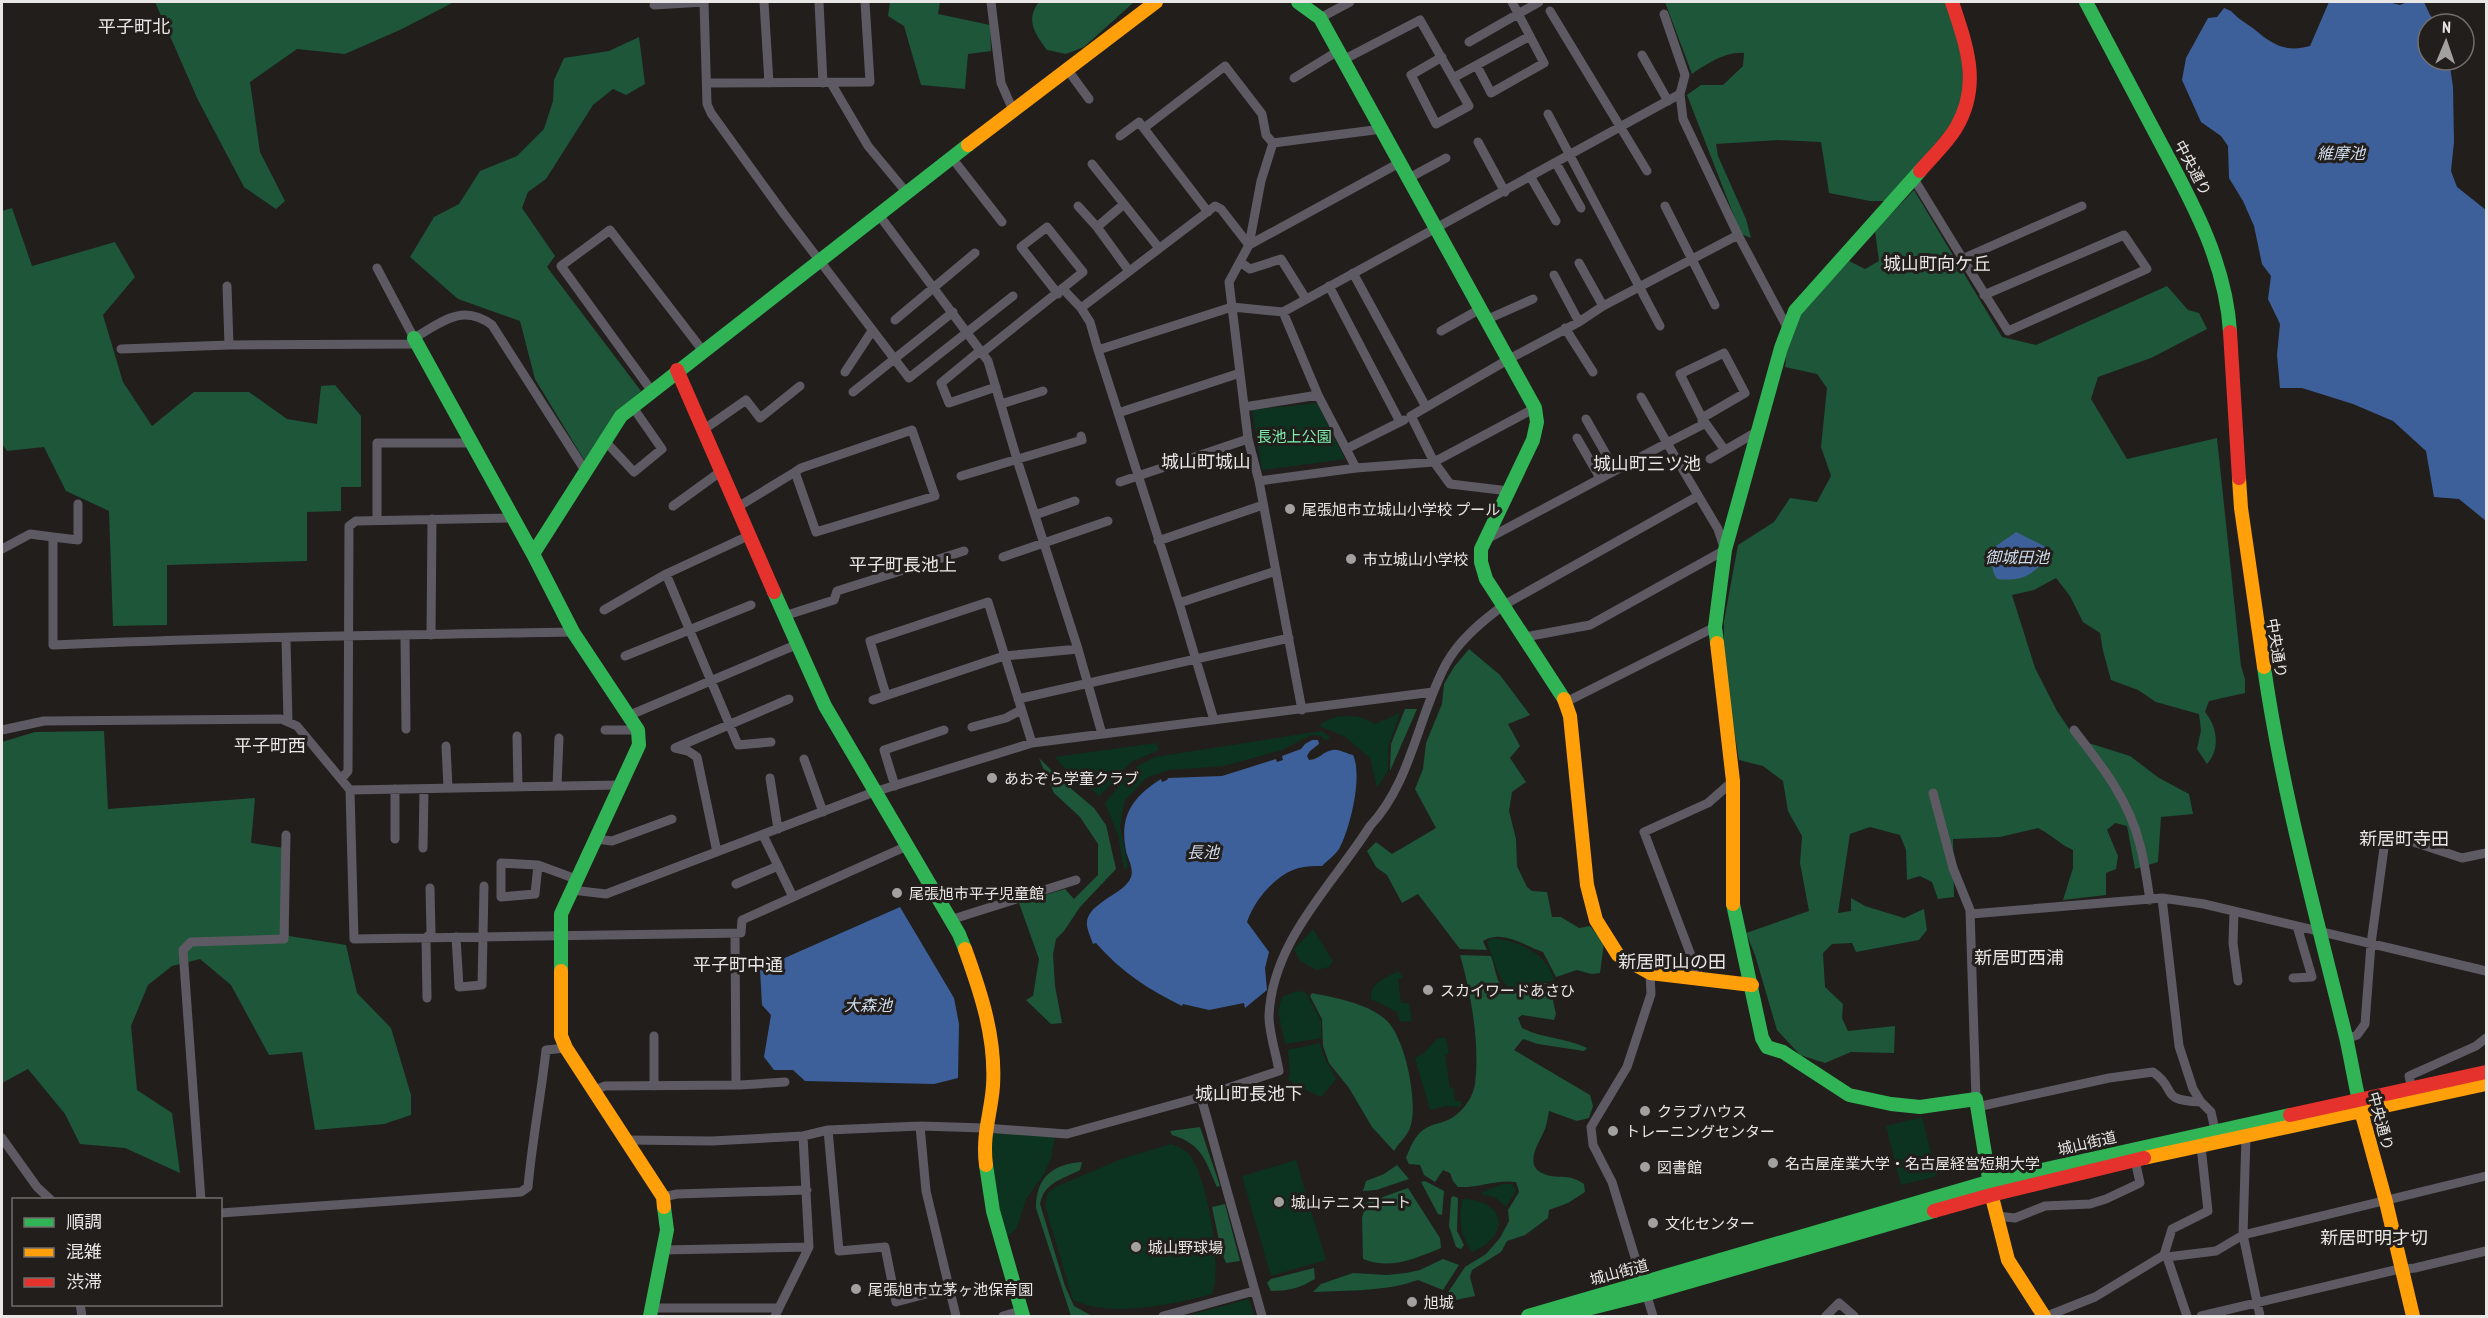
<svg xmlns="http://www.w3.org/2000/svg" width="2488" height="1318" viewBox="0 0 2488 1318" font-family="'PT Sans Narrow','Noto Sans JP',sans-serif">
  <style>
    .green { fill: #0c331f }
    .forest { fill: #1d5638 }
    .water { fill: #3e609a }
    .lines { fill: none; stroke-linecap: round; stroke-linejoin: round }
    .street { stroke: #5e5a63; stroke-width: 9 }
    .fast { stroke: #30b455; stroke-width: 14 }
    .slow { stroke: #ff9f0a; stroke-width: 14 }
    .jam { stroke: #e5322d; stroke-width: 14 }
    .poi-dot { fill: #a3a19f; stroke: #221e1b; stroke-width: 2 }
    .labels { text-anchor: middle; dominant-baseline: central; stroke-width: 6; stroke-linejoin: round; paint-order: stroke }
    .street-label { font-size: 15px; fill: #e9e7e5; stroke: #221e1b }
    .park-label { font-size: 15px; fill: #7ef0ae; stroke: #221e1b }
    .poi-label { font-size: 15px; fill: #e9e7e5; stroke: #221e1b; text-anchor: start }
    .water-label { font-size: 16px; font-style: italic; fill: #d0dcee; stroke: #221e1b }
    .quarter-label { font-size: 18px; fill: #e9e7e5; stroke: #221e1b }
  </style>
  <rect width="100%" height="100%" fill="#211e1c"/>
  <!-- green -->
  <path class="green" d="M1317,403L1345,459L1262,470L1252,410Z
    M1400,713L1388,747V770L1377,788L1370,758L1344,736L1319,726C1333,712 1361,714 1375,724Z
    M1321,731L1329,736V739L1324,740L1321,736L1311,735L1282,750L1224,766L1169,770L1146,778L1125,800L1122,814L1120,827L1128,867L1124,870L1118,835L1105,803L1127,776L1139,765L1155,757Z
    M1156,743L1159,750L1131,762L1100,796L1066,770L1055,757Z
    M1313,929L1333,961L1329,967L1316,970L1300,961L1294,949Z
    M1491,938C1517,940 1548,953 1554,980C1549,983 1545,980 1541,983C1503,1007 1500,973 1488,946V941Z
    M1398,971L1404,978L1398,979L1401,1003H1409L1412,1021L1400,1022L1397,1012L1371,999C1369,983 1386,978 1398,971Z
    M1298,991L1306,993L1321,1021V1038L1285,1044L1278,1011L1282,997Z
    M1446,1037L1449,1054H1445L1450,1088L1453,1087L1455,1101H1461V1107L1446,1106L1430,1110L1415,1058L1424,1053L1437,1039Z
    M1320,1043L1323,1055L1336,1079L1321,1097L1295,1085L1288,1078L1290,1074L1288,1050Z
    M1922,1117L1937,1176L1901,1185L1886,1126Z
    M990,1133L1055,1137L1051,1158L1044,1174L1026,1199L1017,1228L1006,1238L994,1196Z
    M1171,1144C1177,1146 1183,1149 1188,1153C1207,1174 1223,1267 1212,1294C1171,1305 1110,1318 1073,1300L1045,1206L1047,1194L1055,1187L1124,1158Z
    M1296,1160L1326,1260L1271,1276L1242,1176Z
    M1503,1184H1512L1516,1190L1506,1207L1495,1197L1483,1195L1482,1192Z
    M1462,1199C1507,1200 1511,1236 1472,1252C1460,1234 1459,1221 1462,1199Z
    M1249,1299L1254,1316H1186Z"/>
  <!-- forest -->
  <path class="forest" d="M155,2H454L402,29L345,54L297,49L250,82L260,152L285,201L276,209L244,187L198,100Z
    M890,2H940L938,14L990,25L991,51L968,54L965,89L921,85L904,26L888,16Z
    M1039,2H1134L1084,47L1066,54L1047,50C1035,34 1025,20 1039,2Z
    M1665,2H1950L1968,53L1963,102L1951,125L1887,201H1870L1829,193L1821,142L1778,140L1716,144L1718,156L1746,219L1751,238L1741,234L1687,95L1701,85H1723L1743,66L1744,53C1727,51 1706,64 1692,74Z
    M639,37L645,84L626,95L613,89L593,105L546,179L528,192L522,208L555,256L547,267L641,391L616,412L586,463L535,379L520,321L458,299L410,257L434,217L459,204L480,171L517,156L544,129L553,101L554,80L564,58L609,51Z
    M1914,190L2002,337L2036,345L2167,286L2188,310L2199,313L2207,329L2151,358L2098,377L2091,399L2127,459L2217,438L2241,666L2245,679V693L2209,701L2205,712C2218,727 2220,750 2207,764L2197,749L2201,730L2199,714L2156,702L2138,690L2111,680L2103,651L2100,633L2083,622L2070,596L2056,578L2034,590L2012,595L2035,668L2057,711L2076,739L2130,756L2159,778L2189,794L2193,814L2161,817L2158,862L2135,869L2127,826L2115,823L2107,830L2118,856L2116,869L2106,873V895L2063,900L2073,868V850C2059,844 2051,834 2038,828L2000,837L1953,839L1954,897L1938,899L1932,882L1920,876L1907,880L1906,850L1900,835L1870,827L1850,834L1838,913L1851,911V898L1865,906L1904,918L1924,909L1927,930L1919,940L1856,952L1852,943L1832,944L1823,953L1825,987L1843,1004L1842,1018L1848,1031L1895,1026L1894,1053L1851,1052L1825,1063L1800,1055L1777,1030L1755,955L1746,933L1809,911L1800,863L1802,836L1788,811L1783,781L1763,766L1739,760L1724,669V621L1738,545L1774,522L1790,498L1817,502L1831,476L1821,447L1827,388L1817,374L1785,367L1788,338L1799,313L1849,261L1865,269L1879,261L1875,231Z
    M12,208L32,266L115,242L135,277L103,315L123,382L152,426L194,392H249L287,419L317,424L321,386L335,385L361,416V487H341V511L307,512V561L167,565V625L113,626L109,511L66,491L44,447L7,451L2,444V211Z
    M1469,649L1500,675L1530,715L1508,724L1520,746L1510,758L1526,782L1512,792L1509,811L1516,839L1517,866L1527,887L1532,891L1547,892L1552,917H1561L1579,928L1590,926L1604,943L1600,973L1591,974L1577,970L1556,977L1543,952C1525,946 1502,929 1483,941L1487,950L1460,949L1418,894L1402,903L1387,875L1376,867L1367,851L1376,842L1392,854L1436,828L1415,789L1423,769L1426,743L1442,704L1444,684L1454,667Z
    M1405,709H1417L1390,771L1391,744Z
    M104,731L108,809L255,798L251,843L284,848L289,936L346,945L357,993L391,1028L411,1095V1115L384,1124L315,1130L302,1052L269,1055L231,985L200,959L172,966L148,985L131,1026L137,1090L172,1113L180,1173L125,1148L80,1144L65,1114L28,1069L2,1083V742L35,732Z
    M1039,758L1062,781L1094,808L1106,825L1116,869L1080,907L1064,931L1056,939L1053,954L1055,986L1062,1023L1051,1024L1026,1000L1033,996L1039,959L1019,903L1065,889L1074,899L1098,875V844L1080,817L1054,793Z
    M1460,955L1491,956C1494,964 1495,972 1498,980C1506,1000 1531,994 1544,983L1559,986L1553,1001L1556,1014L1554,1020L1522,1015L1518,1018L1522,1028C1544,1039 1564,1037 1587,1048L1584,1051L1538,1044L1523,1039L1514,1050L1590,1095L1593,1106L1589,1118L1577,1121L1549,1111C1548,1117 1547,1123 1545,1129C1540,1142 1522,1165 1544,1174C1559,1180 1566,1172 1584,1184L1585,1192L1568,1203L1549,1210L1548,1218L1525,1235L1507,1241L1501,1252L1472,1270L1470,1277L1475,1296L1451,1301L1447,1294L1465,1267L1486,1254L1500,1238L1509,1221L1508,1210L1519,1192L1516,1182C1497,1179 1479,1188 1458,1187L1453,1181L1450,1173L1443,1170L1435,1182L1424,1175L1420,1165L1409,1164L1406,1158C1410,1148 1414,1137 1423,1130C1432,1123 1447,1123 1456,1115C1466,1107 1473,1096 1475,1084C1480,1044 1471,993 1460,955Z
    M1312,993C1336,998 1366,1003 1385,1019C1405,1035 1419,1104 1410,1128C1407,1136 1398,1144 1394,1151L1372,1127L1349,1088L1329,1063L1323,1046L1322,1019L1310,996Z
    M1200,1127L1220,1186L1217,1187C1205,1160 1202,1144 1172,1135L1170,1131Z
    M1082,1162L1080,1170C1062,1179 1044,1183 1040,1204L1065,1286L1074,1306L1092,1316H1071L1036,1208C1036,1177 1053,1164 1082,1162Z
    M1397,1165L1409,1179L1376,1190L1363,1191L1366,1181L1384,1174Z
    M1425,1181L1444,1191L1442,1215L1438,1214L1421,1182Z
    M1408,1188L1440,1238L1441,1248C1414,1259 1390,1270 1363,1259L1362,1218L1366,1203Z
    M1453,1196L1458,1198L1457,1231L1464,1245L1461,1249L1456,1247L1449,1226L1451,1198Z
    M1225,1204L1240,1261L1226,1263L1221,1250L1212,1207Z
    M1443,1259L1459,1265L1443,1290L1418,1280C1384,1292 1348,1290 1313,1292L1321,1284L1353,1273L1387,1275L1406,1273L1420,1270Z
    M1314,1268L1315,1279C1300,1288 1288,1291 1271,1291L1267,1283L1271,1279Z"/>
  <!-- water -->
  <path class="water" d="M2329,2H2389L2400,5L2407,2H2424L2430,15L2438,24H2428V60H2449L2453,87L2454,142L2451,171L2457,187L2486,210V521L2459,499L2434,497L2426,451L2393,421L2353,404L2302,388H2280L2277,355L2280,324L2268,299L2271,276L2262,264L2254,226L2243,201L2229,178L2228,146L2221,136L2201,122L2182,80L2186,58L2208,18L2217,17L2224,8L2231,11C2238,19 2246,23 2254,29C2272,44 2285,53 2310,46Z
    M2016,532L2046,547L2051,554C2033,574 2025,582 1997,579C1989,568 1993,557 1996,546Z
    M1312,740H1318L1319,744L1310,751L1307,756L1309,760C1319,760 1323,751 1333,750C1340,749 1346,754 1353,755C1363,776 1350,829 1339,849C1335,855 1327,861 1322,866C1313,866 1302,866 1293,870C1273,878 1254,901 1247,922L1269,952L1265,968L1267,990L1245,1008L1244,1003L1209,1010L1183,1004L1182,1006C1149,990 1120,971 1096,943L1093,944C1091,938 1088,932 1087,926C1084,903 1125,895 1131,877C1134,869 1128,859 1126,851C1119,815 1133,797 1161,779L1162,782L1167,780L1168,778L1222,776L1276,759L1277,762L1283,760L1282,756L1301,749L1305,744Z
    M900,907L954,998L959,1024L958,1078L934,1084L805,1081L793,1070H774L764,1057L771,1015L762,1005L760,969Z"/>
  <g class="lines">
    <!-- street -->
    <path class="street" d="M704,2L707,104L711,113L784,214L909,378L1013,296
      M764,2L769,83
      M819,2L823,83
      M991,2L1001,83L1013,110
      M654,5L704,2
      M1550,11L1647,171
      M1664,14L1685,75L1680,94L1683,119L1738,235
      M1320,18L1350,2
      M1469,42L1539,2
      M1642,55L1668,101
      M1343,60L1420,20L1469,106L1436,124L1411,75L1442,57
      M1477,66L1491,93L1544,63L1512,2
      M1067,69L1089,99
      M1294,78L1338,51
      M1453,78L1530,36
      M707,83L870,82L865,2
      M831,83L868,146L907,193
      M1548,114L1660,326
      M1144,128L1225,66L1262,114L1266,135L1273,143
      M1120,136L1139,122L1208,212
      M1478,142L1505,192
      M1273,143L1261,181L1249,245L1229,282L1248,439L1259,481L1302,710
      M1273,143L1382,129
      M952,158L1002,222
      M1556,163L1581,208
      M1092,164L1124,204
      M1530,176L1556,221
      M1409,178L1446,158
      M1914,179C1945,230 1976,281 2008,331L2147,269L2124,235L1984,295
      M1078,206L1097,227
      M1665,206L1715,305
      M879,215L988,361L1019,466L1078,649L1102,734
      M1249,245L1401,162
      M1962,259L2082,206
      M1240,262L1250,269L1281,259L1306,299
      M1579,263L1603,306
      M377,268L414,338C442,322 462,303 492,325L586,472
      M1129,271L1097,227L1124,204L1159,248
      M1353,273L1426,407
      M1554,275L1579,322
      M227,286L229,345
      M1329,286L1400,422
      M1063,289L1081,308
      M1283,312L1318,395L1356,468
      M1488,319L1533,299
      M895,320L975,253
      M1565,328L1593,372
      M1441,331L1482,308
      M121,349L229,345L418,344
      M981,350L941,383L949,403L996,387
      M1098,350L1090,322L1081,308L1215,206L1221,209L1249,245
      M983,352L1083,272L1047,227L1021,247L1058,294
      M845,372L872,331
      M651,390L561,266L610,230L703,351
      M853,392L953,312
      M1641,397L1667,443L1702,425V418L1745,393L1724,353L1680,374L1702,418L1724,449
      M1001,404L1043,391
      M1244,407L1318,395
      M1118,413L1240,373
      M1586,419L1615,470
      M703,430L746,400L760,418L800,386
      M1577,438L1600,478
      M605,441L634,472L662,449L632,406
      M1346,449L1404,420
      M1710,459L1753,434L1757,436
      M961,476L1082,440L1081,436
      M1259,481L1356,468L1434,462L1535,408
      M1120,482L1248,439
      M1509,491L1450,484L1434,462L1411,416L1509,359L1579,322L1603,306L1738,235L1788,329
      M673,506L720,472
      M736,508L795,472L801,468L912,430L935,496L816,532L795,472
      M1035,515L1075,501
      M377,520V443H472
      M53,537L78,540V504
      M1485,540L1667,443L1718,529L1725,550L1590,625L1525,637
      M1158,541L1263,505
      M2,549L30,534L53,537V645C226,637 400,635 573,632
      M1003,557L1108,521
      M666,574L738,745L771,742
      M1179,603L1276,571
      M604,610L666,574L748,536
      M784,616L834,600L837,591L964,551
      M405,635L406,729
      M431,635L432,519
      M286,639L288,722
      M625,656L751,605
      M886,695L870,641L988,602L1032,743
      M1018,699L1289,638
      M873,700L1004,656L1078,649
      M1566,702L1715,627
      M630,715L798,644
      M1214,720L1179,603L1098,350L1232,307L1283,312L1680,94
      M972,727L1006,718L1021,710
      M2,730L44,721L281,719L297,726L350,790L620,785
      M605,730H638
      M2074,730C2102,766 2129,800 2140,845C2145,863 2147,882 2150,900
      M517,736L518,787
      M446,746L448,788
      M804,759L823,812
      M342,778L348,771L349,526L356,521L513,518
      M770,778L778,829
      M557,786L559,738
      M895,786L884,750L944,730
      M350,790L354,939L741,933L742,920L907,846
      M1933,793L1953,868L1970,910L1976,1099
      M763,835L793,897
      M395,839V789
      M595,839L612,841L672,819
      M423,848L424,789
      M717,852L697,757L688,751L675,748L789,699
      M538,865L535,894L501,897V863L538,865L576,879
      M736,884L778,866
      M572,890L606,894L874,792L1032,743L1433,692
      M2162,898L2179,1046L2193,1089L2201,1102
      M2234,911L2233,943L2238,981
      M1971,914L2162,898L2204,904L2486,971
      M950,920L1076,880
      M735,934L736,1085
      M456,937L459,987L482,985L484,886
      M1650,973L1651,994L1627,1067L1591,1127L1593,1145L1612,1182L1653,1316
      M2293,978L2312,977L2297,926
      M1700,979L1644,832L1708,803L1733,781
      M427,998L426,938L431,933L430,888
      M654,1036V1086
      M2346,1039L2357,1035L2365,1024L2371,944L2386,833L2462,858L2486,853
      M2412,1089L2409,1076L2476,1046L2486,1038
      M594,1090L605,1086L740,1085L785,1082
      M1201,1097L1262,1316
      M1977,1107L2109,1078L2153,1072C2179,1090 2157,1100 2201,1102L2211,1112L2215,1130
      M920,1126L926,1191L956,1316
      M828,1130L839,1251L885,1247L896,1302L949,1288
      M2246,1136L2243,1235L2260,1316
      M2,1138L37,1187L51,1200
      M627,1140L712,1141L803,1136L828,1130L920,1126L985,1128L1067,1134L1201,1097L1279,1071C1276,1053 1269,1033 1269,1016C1272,941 1332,886 1370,826C1411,783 1418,716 1446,664C1459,640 1482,621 1504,605L1698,496
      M663,1197L677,1194L807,1190
      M201,1200L183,950L191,942L284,939L286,835
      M220,1213L521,1192L528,1187C532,1141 541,1096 546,1050L566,1048
      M1996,1216L2015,1218L2045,1206L2090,1204L2106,1199L2140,1183L2135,1160
      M663,1250L809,1247
      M2164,1255L2167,1257L2187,1316
      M2167,1257L2216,1251L2243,1235L2486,1176
      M80,1304L82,1316
      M652,1308H778
      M775,1316L809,1247L803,1136
      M1003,1316L1020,1311
      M1163,1316L1254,1291
      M1826,1316L1839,1303L1854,1316
      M2047,1316L2095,1297L2164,1255L2172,1229L2208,1211L2201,1146
      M2201,1316L2395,1270L2415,1268L2486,1251"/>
    <!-- fast -->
    <path class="fast" d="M1298,2L1320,18L1535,408L1537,422L1533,440L1481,549V562L1486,579L1564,699
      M2086,2C2110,48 2135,94 2159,140C2191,200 2226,262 2230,332
      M414,338L533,554L573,632L638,730L639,745L561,914V971
      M533,554L621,416L968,145
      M774,592L825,706L959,934L965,949
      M1717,643L1715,627L1725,550L1781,348L1795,311L1920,171
      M2264,667C2282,792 2316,915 2346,1037C2352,1064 2356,1091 2363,1118
      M1733,904L1762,1038L1767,1047L1783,1052L1849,1095L1891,1104L1920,1107L1976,1099L1992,1197
      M986,1165L993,1211L1023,1316
      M650,1316L667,1230L664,1207
      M1528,1316L1988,1182L2290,1115
      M1559,1316L1647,1294L1934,1211"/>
    <!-- slow -->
    <path class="slow" d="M968,145L1156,2
      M2239,478L2241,508L2264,667
      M1717,643L1733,781V904
      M1564,699L1570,716L1587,885L1596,920L1618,955L1650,973L1752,985
      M965,949C981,993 996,1038 993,1086C991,1114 982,1134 986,1165
      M561,971V1036L566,1048L663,1197L664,1207
      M2363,1118L2386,1202L2413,1316
      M2144,1158L2486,1084
      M1992,1197L2008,1260L2044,1316"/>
    <!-- jam -->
    <path class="jam" d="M1920,171C1932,157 1947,143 1956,128C1982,84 1966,45 1952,2
      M2230,332L2239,478
      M677,370L774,592
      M2290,1115L2486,1072
      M1934,1211L1991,1195L2144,1158"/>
  </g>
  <!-- markers -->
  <g class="poi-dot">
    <circle cx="1290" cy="509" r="6"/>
    <circle cx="1351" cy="559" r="6"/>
    <circle cx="992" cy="778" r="6"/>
    <circle cx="897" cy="893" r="6"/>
    <circle cx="1428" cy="990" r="6"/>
    <circle cx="1645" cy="1111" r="6"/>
    <circle cx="1613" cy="1131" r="6"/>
    <circle cx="1773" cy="1163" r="6"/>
    <circle cx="1645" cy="1167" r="6"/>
    <circle cx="1279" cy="1202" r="6"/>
    <circle cx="1653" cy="1223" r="6"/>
    <circle cx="1136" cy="1247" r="6"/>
    <circle cx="856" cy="1289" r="6"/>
    <circle cx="1412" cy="1302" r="6"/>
  </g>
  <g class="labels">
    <!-- street labels -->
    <g class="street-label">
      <text transform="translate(2193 168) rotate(62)">中央通り</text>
      <text transform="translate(2277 648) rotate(81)">中央通り</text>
      <text transform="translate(2381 1121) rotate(75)">中央通り</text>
      <text transform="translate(2087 1143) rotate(-13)">城山街道</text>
      <text transform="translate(1619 1272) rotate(-15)">城山街道</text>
    </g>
    <!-- park labels -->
    <g class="park-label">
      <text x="1294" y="436">長池上公園</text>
    </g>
    <!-- poi labels -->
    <g class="poi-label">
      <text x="1302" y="509">尾張旭市立城山小学校 プール</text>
      <text x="1363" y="559">市立城山小学校</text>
      <text x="1004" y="778">あおぞら学童クラブ</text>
      <text x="909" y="893">尾張旭市平子児童館</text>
      <text x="1440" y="990">スカイワードあさひ</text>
      <text x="1657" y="1111">クラブハウス</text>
      <text x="1625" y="1131">トレーニングセンター</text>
      <text x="1785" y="1163">名古屋産業大学・名古屋経営短期大学</text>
      <text x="1657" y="1167">図書館</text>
      <text x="1291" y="1202">城山テニスコート</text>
      <text x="1665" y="1223">文化センター</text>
      <text x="1148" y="1247">城山野球場</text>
      <text x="868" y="1289">尾張旭市立茅ヶ池保育園</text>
      <text x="1424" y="1302">旭城</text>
    </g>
    <!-- water labels -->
    <g class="water-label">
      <text x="2341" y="153">維摩池</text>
      <text x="2017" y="557">御城田池</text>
      <text x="1203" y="852">長池</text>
      <text x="868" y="1005">大森池</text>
    </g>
    <!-- quarter labels -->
    <g class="quarter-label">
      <text x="134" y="26">平子町北</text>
      <text x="1937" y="263">城山町向ケ丘</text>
      <text x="1206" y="461">城山町城山</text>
      <text x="1647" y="463">城山町三ツ池</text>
      <text x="903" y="564">平子町長池上</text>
      <text x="270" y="745">平子町西</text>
      <text x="2404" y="838">新居町寺田</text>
      <text x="2019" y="957">新居町西浦</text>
      <text x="1672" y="961">新居町山の田</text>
      <text x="738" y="964">平子町中通</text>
      <text x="1249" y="1093">城山町長池下</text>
      <text x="2374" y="1237">新居町明才切</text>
    </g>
  </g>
  <!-- border -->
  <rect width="2488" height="1318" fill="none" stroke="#e9e7e5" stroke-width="6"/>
  <!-- legend -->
  <rect x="12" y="1198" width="210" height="108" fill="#221e1b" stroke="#726e6c" stroke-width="1.5"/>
  <rect x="24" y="1218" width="30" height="9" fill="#30b455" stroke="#726e6c" stroke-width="1.5"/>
  <text x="66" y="1228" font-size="18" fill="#e9e7e5">順調</text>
  <rect x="24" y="1248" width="30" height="9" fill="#ff9f0a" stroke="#726e6c" stroke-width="1.5"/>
  <text x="66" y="1258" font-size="18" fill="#e9e7e5">混雑</text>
  <rect x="24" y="1278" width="30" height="9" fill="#e5322d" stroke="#726e6c" stroke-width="1.5"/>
  <text x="66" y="1288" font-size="18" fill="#e9e7e5">渋滞</text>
  <!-- north arrow -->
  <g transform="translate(2446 42) rotate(2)"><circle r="28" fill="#221e1b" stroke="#726e6c" stroke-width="1.5"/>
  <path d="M0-4.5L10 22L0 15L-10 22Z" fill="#a3a19f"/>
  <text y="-9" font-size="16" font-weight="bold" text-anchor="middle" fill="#e9e7e5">N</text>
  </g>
</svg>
